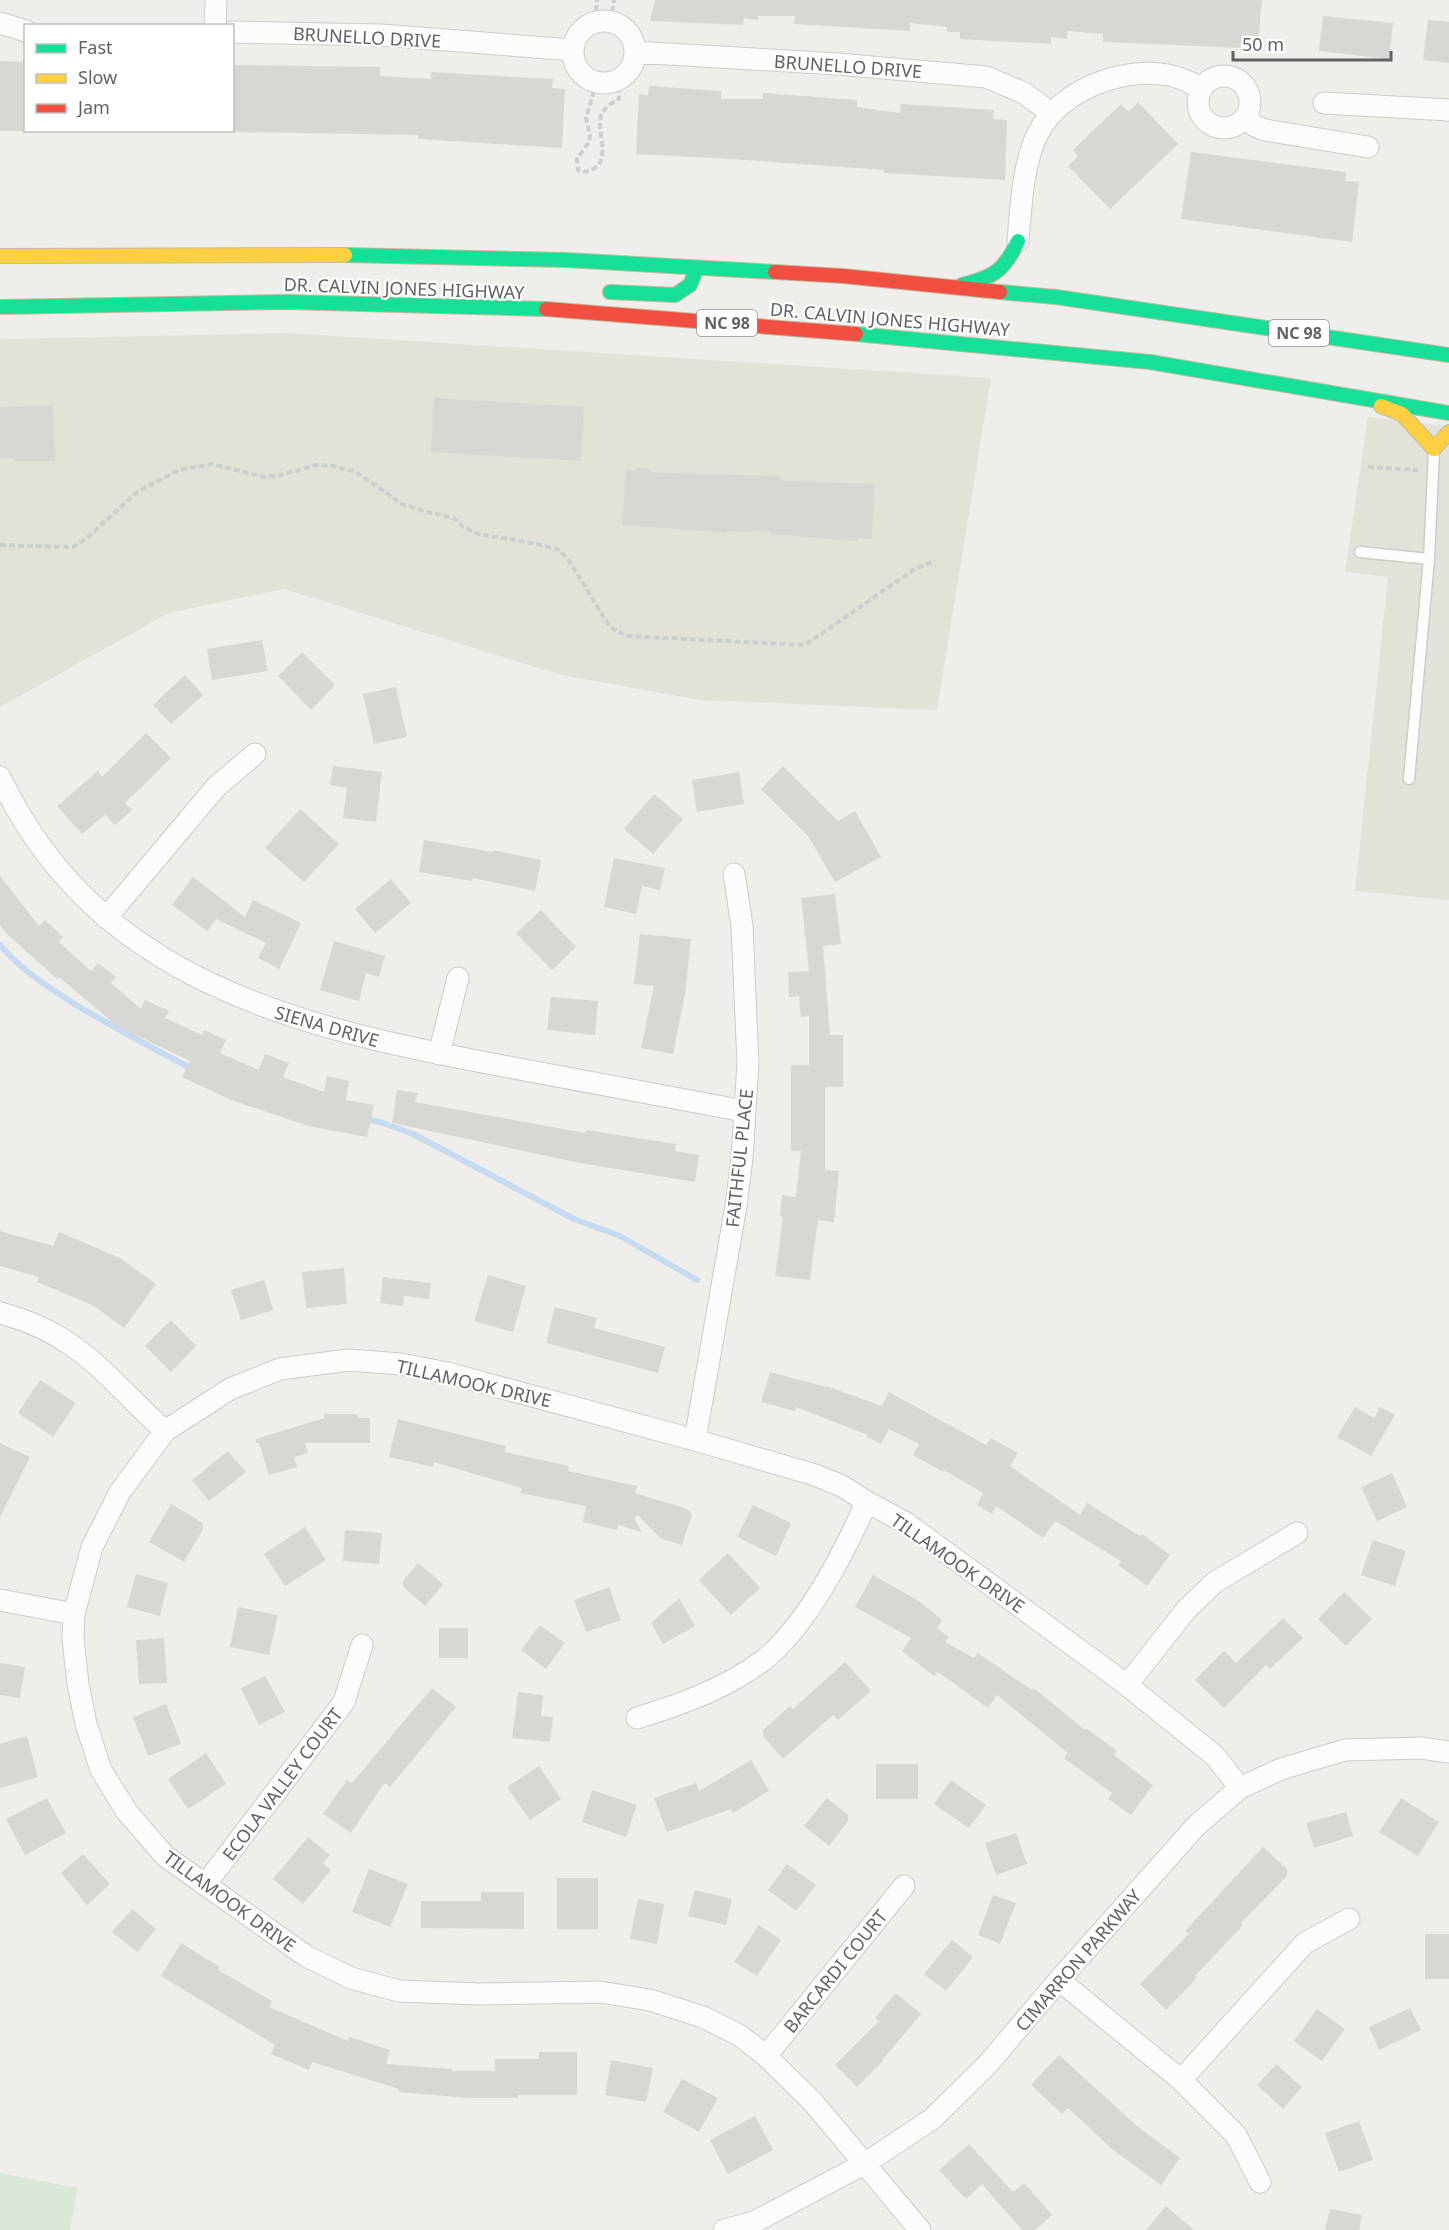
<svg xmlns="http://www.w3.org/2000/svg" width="1449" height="2230" viewBox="0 0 1449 2230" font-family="'Noto Sans',sans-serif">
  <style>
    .commercial { fill: #e3e2d8 }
    .green { fill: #dae8da }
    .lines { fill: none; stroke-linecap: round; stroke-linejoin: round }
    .stream { stroke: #c6daf2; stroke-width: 6 }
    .building { fill: #d7d7d4 }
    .lane-casing { stroke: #cccccb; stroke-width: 13 }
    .street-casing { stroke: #cccccb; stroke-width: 23 }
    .fast-casing { stroke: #c2bb9c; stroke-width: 16 }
    .slow-casing { stroke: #c2bb9c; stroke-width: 16 }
    .jam-casing { stroke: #c2bb9c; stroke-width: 16 }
    .path { stroke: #cbcfcd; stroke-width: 4; stroke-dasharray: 6 3; stroke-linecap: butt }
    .lane { stroke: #fdfcfc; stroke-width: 10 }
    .street { stroke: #fdfcfc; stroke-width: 21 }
    .fast { stroke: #16e098; stroke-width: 14 }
    .slow { stroke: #ffcf43; stroke-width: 14 }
    .jam { stroke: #f24e42; stroke-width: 14 }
    .labels { text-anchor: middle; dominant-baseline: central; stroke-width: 4.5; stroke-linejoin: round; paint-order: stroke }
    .shield { fill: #fff; stroke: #909195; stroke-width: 1.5 }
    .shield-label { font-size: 16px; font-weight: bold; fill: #606267 }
    .street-label { font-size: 18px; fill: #606267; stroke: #fff }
  </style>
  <rect width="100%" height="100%" fill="#efeeea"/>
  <!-- commercial -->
  <path class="commercial" d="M289,333L991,378L937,710L700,700L561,675L284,589L169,613L0,707V339Z
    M1368,417L1449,426V900L1355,891L1388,577L1345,572Z"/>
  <!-- green -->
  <path class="green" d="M0,2173L78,2188L70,2230H0Z"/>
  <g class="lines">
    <!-- stream -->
    <path class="stream" d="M0,945C22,971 48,987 76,1005C115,1028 154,1049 194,1070
      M364,1119L380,1122L413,1134L574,1219L620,1236L697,1280"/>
  </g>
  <!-- building -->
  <path class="building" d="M655,0H1262L1258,43L1246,42L1245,48L1103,42V34L1067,31V39L1051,37V44L960,39V32H947V27L910,23V31L794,24L795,16H758V20L744,18L743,25L650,21Z
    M1323,16L1393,23L1389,59L1319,51Z
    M1428,20L1449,22V63L1423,60Z
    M0,61L26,62V131H0Z
    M235,65L380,67V76L431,79V72L553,79L552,88L565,89L562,148L418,139V135L232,132V73H235Z
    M649,86L721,91V99H763V93L857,100V107L900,113L901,104L994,110L993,119L1007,120L1005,180L884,173V170L731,159L636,154L639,94L648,95Z
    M1138,102L1178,144L1110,209L1068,166L1078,156L1073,150L1121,104L1129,112Z
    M1191,152L1346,172L1345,181L1359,182L1352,242L1181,219Z
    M434,398L584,407L581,461L431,452Z
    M53,406L55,461H14V458H0V407Z
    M635,468L651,469V472L660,473L781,476V480L790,481L875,484L872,539L857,538V541L771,534V532L727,531V533L622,525L626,470L635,471Z
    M262,640L268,671L212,680L207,649Z
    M302,652L335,685L311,710L278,676Z
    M185,675L203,695L171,724L153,705Z
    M396,687L407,737L374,744L363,694Z
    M146,733L171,758L125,803L132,810L115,825L105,815L82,834L57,806L98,771L102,777Z
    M333,766L382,772L376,822L343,818L347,788L330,785Z
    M783,766L838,821L855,811L881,857L835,882L808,836L761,789Z
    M739,772L744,804L697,812L692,780Z
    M654,794L683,819L653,854L624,829Z
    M300,809L339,844L304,882L265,848Z
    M424,840L493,852V850L541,860L535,891L473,878L472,881L419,872Z
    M614,858L665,868L660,890L642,886L636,914L604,907Z
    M0,876L39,926L45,920L63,937L59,942L91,971L98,963L116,977L111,983L141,1009L145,1000L169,1011L165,1018L202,1035L204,1030L226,1040L220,1053L259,1070L265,1054L289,1063L283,1077L324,1092L327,1076L349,1081L346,1100L374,1105L367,1137L308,1126L231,1100L182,1077L190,1061L117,1026L59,977L57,979L7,934L0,925Z
    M193,877L245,917L253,900L301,923L279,969L258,958L266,943L216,919L207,931L172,905Z
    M391,879L411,903L375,933L355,909Z
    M835,894L841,944L823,946L830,1035H843V1087H825V1170L839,1171L834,1222L818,1220L810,1280L775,1276L783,1217L780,1216L782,1195L796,1197L801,1151H791V1065H809V1016L801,1017L799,996L789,997L788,972L809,971L801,898Z
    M541,910L576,947L552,970L516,933Z
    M640,934L691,939L685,994L673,1054L641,1048L654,986L634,984Z
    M334,941L385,956L379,977L366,973L359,1001L320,990Z
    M551,997L598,1001L595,1035L547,1030Z
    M397,1090L418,1093L415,1102L585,1133L586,1130L676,1144L675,1151L699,1155L695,1182L580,1163L392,1123Z
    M0,1231L53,1246L59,1232L120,1258L156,1284L124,1328L94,1306L37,1282L39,1277L0,1266Z
    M344,1268L347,1304L306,1308L302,1272Z
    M488,1275L526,1286L513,1332L474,1321Z
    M383,1277L431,1283L429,1299L404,1296L403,1306L380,1303Z
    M264,1280L273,1310L241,1320L231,1290Z
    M555,1307L597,1318L594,1328L665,1347L658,1373L546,1343Z
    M171,1320L196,1346L171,1372L145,1346Z
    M770,1372L826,1387V1386L882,1406L889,1392L986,1445L991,1438L1018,1453L1010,1466L1080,1515L1087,1503L1140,1536L1142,1534L1170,1555L1147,1586L1118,1565L1121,1561L1055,1521L1043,1538L996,1506L992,1514L977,1505L983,1493L944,1470L943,1472L913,1455L919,1444L889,1429L881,1444L867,1437L868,1435L796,1407L795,1411L761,1402Z
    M40,1380L76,1403L53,1437L18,1413Z
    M1355,1407L1374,1418L1380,1407L1395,1415L1371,1456L1337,1437Z
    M324,1414H357L358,1418H370V1443H305L308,1453L294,1457L297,1467L269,1475L259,1443H256V1439L324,1418Z
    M398,1419L506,1446L504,1452L569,1466L568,1471L637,1486L635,1493L687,1509L692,1514L682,1545L660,1538L638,1515L634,1518L642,1532L618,1525L617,1530L583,1522L586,1506L520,1493L522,1488L434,1462L433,1467L389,1457Z
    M0,1443L30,1457L0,1517Z
    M228,1451L246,1472L209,1501L192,1480Z
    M1392,1473L1407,1507L1377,1521L1361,1487Z
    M171,1504L203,1523V1529L184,1562L149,1542Z
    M753,1505L791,1523L776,1556L737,1537Z
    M305,1527L326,1560L285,1586L264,1554Z
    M345,1530L382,1533L379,1564L343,1561Z
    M1373,1540L1406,1551L1395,1586L1361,1575Z
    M728,1553L760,1588L731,1615L699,1580Z
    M418,1563L443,1584L425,1606L403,1587V1581Z
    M136,1574L168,1583L160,1616L127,1607Z
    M873,1575L919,1601L942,1620L937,1628L949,1637L945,1642L974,1658L978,1653L1032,1690L1034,1688L1085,1730L1086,1728L1117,1751L1114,1755L1153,1785L1131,1815L1108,1799L1112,1793L1064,1758L1068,1753L997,1695L988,1708L938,1672L934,1676L902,1651L911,1638L855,1607Z
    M609,1587L621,1620L586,1632L574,1600Z
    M1344,1592L1372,1619L1346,1646L1318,1619Z
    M679,1598L695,1626L663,1644L651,1623Z
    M238,1607L278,1615L269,1655L230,1647Z
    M1283,1618L1303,1638L1270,1669L1266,1665L1224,1708L1195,1680L1224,1651L1236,1663Z
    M540,1625L565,1643L546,1669L521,1650Z
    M439,1628H468V1658H439Z
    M164,1638L167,1683L139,1684L136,1640Z
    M845,1662L871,1691L838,1720L833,1715L783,1759L763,1736V1730L790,1706L793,1709Z
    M0,1663L25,1667L20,1698L0,1695Z
    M265,1676L285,1712L259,1725L241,1688Z
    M432,1688L456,1707L390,1787L384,1783L351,1833L323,1814L347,1780L352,1783Z
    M518,1692L543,1695L541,1716L553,1717L550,1742L512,1738Z
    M166,1704L181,1744L148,1756L133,1717Z
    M27,1736L38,1777L0,1788V1744Z
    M206,1753L226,1784L188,1809L168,1779Z
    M751,1760L769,1791L733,1813L731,1809L667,1832L654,1798L696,1783L699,1791Z
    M876,1764H918V1799H876Z
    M539,1766L561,1799L530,1820L507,1787Z
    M951,1780L986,1805L969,1828L934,1804Z
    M592,1790L637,1805L626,1837L582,1822Z
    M47,1798L66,1833L25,1855L6,1819Z
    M827,1798L848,1815V1821L829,1846L804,1826Z
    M1401,1798L1439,1822L1418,1856L1379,1832Z
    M1346,1812L1353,1836L1314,1848L1306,1823Z
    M1016,1833L1027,1864L996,1875L985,1843Z
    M308,1837L330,1855L323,1863L331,1870L303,1904L273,1879Z
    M1263,1847L1287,1869V1876L1241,1923L1243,1925L1195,1976L1197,1978L1166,2010L1140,1984L1189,1934L1185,1931Z
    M83,1854L110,1884L87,1905L61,1873Z
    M787,1864L816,1885L796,1911L768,1890Z
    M369,1869L408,1884L390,1927L352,1912Z
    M557,1878H598V1929H557Z
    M695,1890L732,1899L726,1925L688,1916Z
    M481,1892H524V1929L421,1928V1901H481Z
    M993,1895L1016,1903L1000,1944L978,1935Z
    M638,1899L664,1904L657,1944L630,1939Z
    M132,1909L156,1929L137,1952L112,1932Z
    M759,1925L781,1940L757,1976L734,1962Z
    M1425,1934H1449V1979H1425Z
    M952,1940L973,1957L946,1991L924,1974Z
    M181,1943L220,1967L218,1970L272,2001L269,2007L348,2041L349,2037L390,2050L386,2064L452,2069V2071H495V2059H539V2052H577V2095H518V2098H469L399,2092V2089L312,2062L309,2070L271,2054L275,2045L161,1976Z
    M896,1993L921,2014L882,2060L883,2061L857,2087L835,2065L879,2021L875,2018Z
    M1410,2008L1421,2030L1379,2050L1369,2027Z
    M1317,2009L1345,2029L1322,2061L1294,2041Z
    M1059,2055L1137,2126L1180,2158L1161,2185L1112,2149L1068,2108L1062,2114L1031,2085Z
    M611,2060L653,2068L646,2102L605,2095Z
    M1276,2064L1302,2087L1283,2109L1257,2085Z
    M682,2079L718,2098L699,2132L663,2112Z
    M755,2116L773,2150L728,2174L710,2140Z
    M1359,2121L1373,2160L1339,2172L1325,2133Z
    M969,2144L1013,2192L1024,2183L1052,2215L1035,2230H1022L982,2184L966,2199L939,2170Z
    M1166,2206L1194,2230H1146Z
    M1330,2209L1362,2215L1359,2230H1325Z"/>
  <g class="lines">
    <defs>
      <path id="lane" d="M1360,552L1429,559
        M1409,779L1429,559L1434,452"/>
      <path id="street" d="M573 52a31 31 0 1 1 62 0a31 31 0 1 1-62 0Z
        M0,23L26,31
        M215,26L216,0
        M232,32L381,35L573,50
        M635,52L838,64L986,77L1024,93L1051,113
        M1198 102a26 26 0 1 1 52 0a26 26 0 1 1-52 0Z
        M1324,103L1449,110
        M1245,118L1255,126L1265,130L1368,147
        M1018,241C1021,208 1022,173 1034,142C1053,93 1118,66 1168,75C1180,77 1191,83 1202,88
        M0,777C97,982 300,1028 503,1066C584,1081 664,1096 744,1111
        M106,918L217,786L255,754
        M439,1054L458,978
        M0,1313C81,1334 107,1379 165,1431
        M695,1440L736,1206L742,1158L748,1063L742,926L734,874
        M0,1600L74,1614
        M1127,1685L1186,1610L1215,1582L1297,1533
        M637,1718C682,1704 727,1688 765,1659C808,1624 844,1552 867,1502
        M205,1885L344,1702L362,1645
        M1059,1980L1181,2080L1236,2135L1260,2182
        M766,2056L904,1886
        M1181,2080L1305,1943L1349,1919
        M724,2230L754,2222L866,2163L932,2119L987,2065L1059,1980L1196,1826L1240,1788L1281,1769L1345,1750L1421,1748L1449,1752
        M920,2230L812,2101L766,2056L739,2035L703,2017L650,2000L600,1992L480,1994L399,1991L351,1978L306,1956L165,1856L127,1812L101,1770L86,1724L78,1684L73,1639L74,1614L92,1547L120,1492L165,1431L230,1389L280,1369L348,1360L401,1364L447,1373L695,1440L815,1475L842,1486L867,1502L906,1523L1127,1685L1215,1756L1240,1788"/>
      <path id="fast" d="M345,255L567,260L775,272
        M962,285C994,277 1004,271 1018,241
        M610,292L675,295L690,285L697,268
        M1000,292L1056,297L1449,355
        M0,307L288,302L546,309
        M856,334L1150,362L1449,413"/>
      <path id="slow" d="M0,256L345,255
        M1381,406L1402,414L1434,449L1449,432"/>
      <path id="jam" d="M775,272L843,276L1000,292
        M546,309L856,334"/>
    </defs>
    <!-- lane casing -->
    <use href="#lane" class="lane-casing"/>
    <!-- street casing -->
    <use href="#street" class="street-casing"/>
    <!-- fast casing -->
    <use href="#fast" class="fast-casing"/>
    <!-- slow casing -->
    <use href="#slow" class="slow-casing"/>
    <!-- jam casing -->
    <use href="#jam" class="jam-casing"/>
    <!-- path -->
    <path class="path" d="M596,11L597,0
      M612,12L614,0
      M594,91L586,118L590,135L589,142L577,159L578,170L583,172C616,167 596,136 601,116C603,108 612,103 619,99V90
      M1368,467L1418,470
      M0,545L73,547L87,538L137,492L179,470L212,464L264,477L281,475L316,465L333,466L356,472L402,504L427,512L454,518L463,527L478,534L538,544L559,550L568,559L610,627L626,636L805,645L915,569L935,561"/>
    <!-- lane -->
    <use href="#lane" class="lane"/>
    <!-- street -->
    <use href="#street" class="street"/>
    <!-- fast -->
    <use href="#fast" class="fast"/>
    <!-- slow -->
    <use href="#slow" class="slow"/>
    <!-- jam -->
    <use href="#jam" class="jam"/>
  </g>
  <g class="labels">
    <!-- shield labels -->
    <g class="shield">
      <rect x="697" y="310" width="60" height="26" rx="4.5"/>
      <rect x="1269" y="320" width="60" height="26" rx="4.5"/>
    </g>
    <g class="shield-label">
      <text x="727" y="323">NC 98</text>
      <text x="1299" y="333">NC 98</text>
    </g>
    <!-- street labels -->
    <g class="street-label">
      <text transform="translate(367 37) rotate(3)">BRUNELLO DRIVE</text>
      <text transform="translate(848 66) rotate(4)">BRUNELLO DRIVE</text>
      <text transform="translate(404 288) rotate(2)">DR. CALVIN JONES HIGHWAY</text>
      <text transform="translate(890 319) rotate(5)">DR. CALVIN JONES HIGHWAY</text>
      <text transform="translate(327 1026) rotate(16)">SIENA DRIVE</text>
      <text transform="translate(739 1158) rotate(-84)">FAITHFUL PLACE</text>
      <text transform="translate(474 1383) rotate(13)">TILLAMOOK DRIVE</text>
      <text transform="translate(958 1563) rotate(35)">TILLAMOOK DRIVE</text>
      <text transform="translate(282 1784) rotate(-53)">ECOLA VALLEY COURT</text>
      <text transform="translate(230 1901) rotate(36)">TILLAMOOK DRIVE</text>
      <text transform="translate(1078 1960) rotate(-49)">CIMARRON PARKWAY</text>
      <text transform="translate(835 1971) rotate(-51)">BARCARDI COURT</text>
    </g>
  </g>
  <!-- legend -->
  <rect x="24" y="24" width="210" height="108" fill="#ffffff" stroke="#bfc0c2" stroke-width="1.5"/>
  <rect x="36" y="44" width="30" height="9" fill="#16e098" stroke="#bfc0c2" stroke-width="1.5"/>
  <text x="78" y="54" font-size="18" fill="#606267">Fast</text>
  <rect x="36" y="74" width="30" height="9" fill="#ffcf43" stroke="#bfc0c2" stroke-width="1.5"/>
  <text x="78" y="84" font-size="18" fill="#606267">Slow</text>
  <rect x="36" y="104" width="30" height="9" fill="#f24e42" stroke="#bfc0c2" stroke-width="1.5"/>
  <text x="78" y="114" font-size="18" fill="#606267">Jam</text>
  <!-- scale -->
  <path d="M1233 51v9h158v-9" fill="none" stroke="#606267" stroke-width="3"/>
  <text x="1242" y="51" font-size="18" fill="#606267" stroke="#ffffff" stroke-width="4.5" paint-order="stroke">50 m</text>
</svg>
